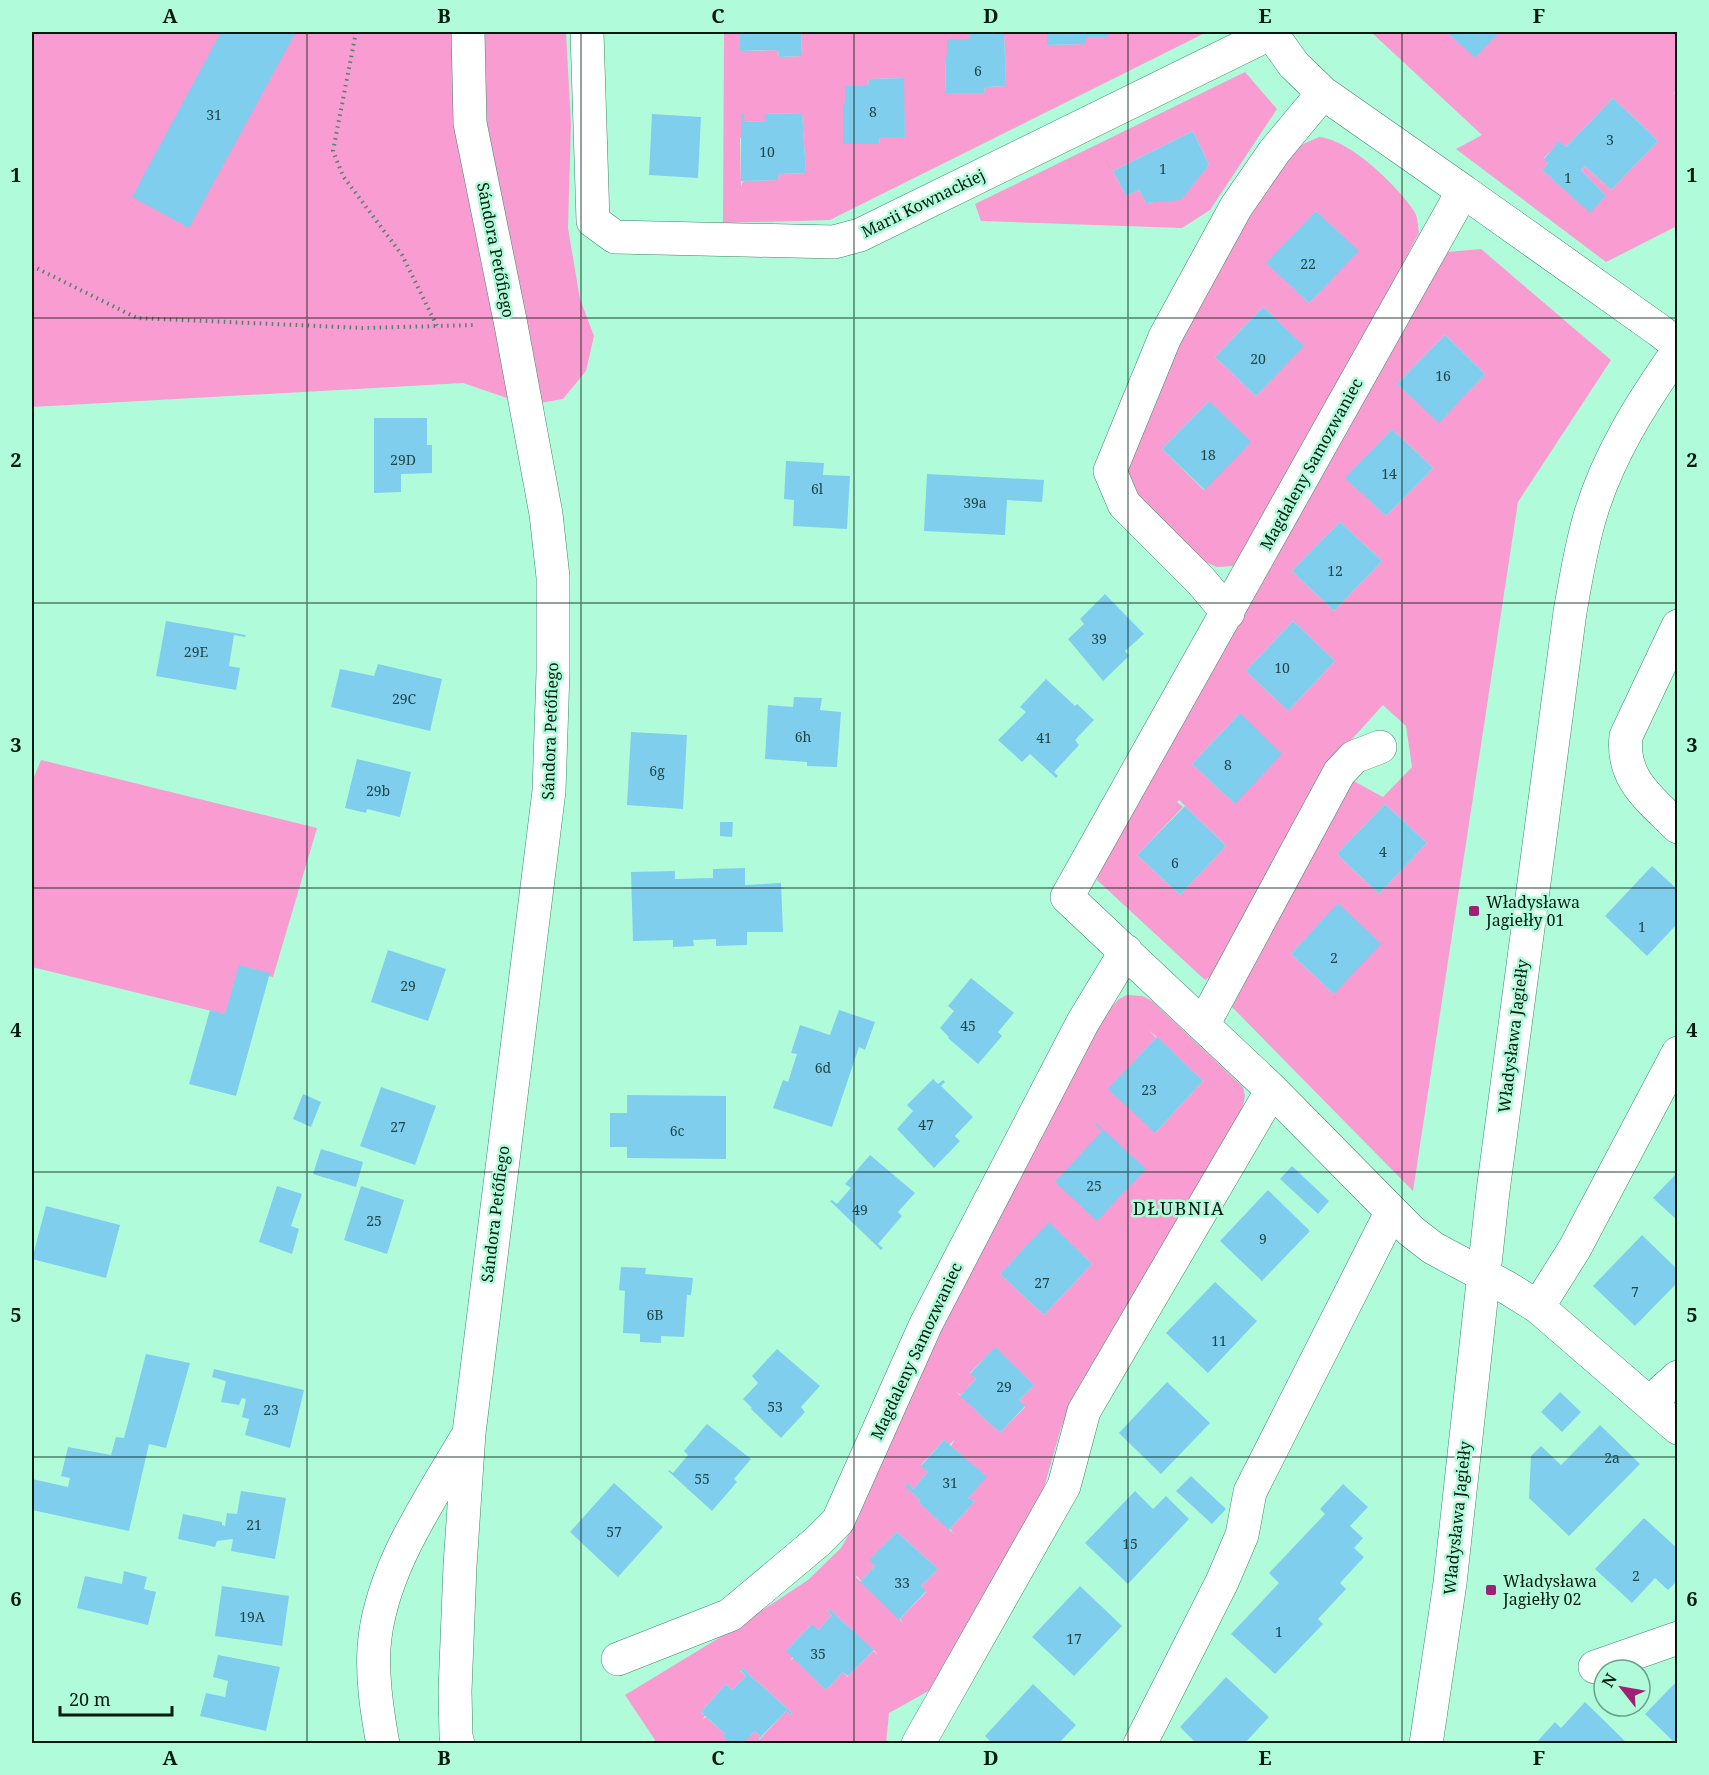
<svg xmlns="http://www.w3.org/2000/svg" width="1709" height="1775" viewBox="0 0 1709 1775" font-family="'Noto Serif',serif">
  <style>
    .green { fill: #f89cd1; fill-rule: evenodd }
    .building { fill: #80ceed }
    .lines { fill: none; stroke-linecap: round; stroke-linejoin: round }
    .minor-casing { stroke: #3d876a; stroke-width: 34 }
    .path { stroke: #51826d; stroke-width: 4; stroke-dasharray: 1.5 4.5; stroke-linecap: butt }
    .minor { stroke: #fff; stroke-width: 33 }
    .grid { fill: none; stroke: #001a0f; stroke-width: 1.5; stroke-opacity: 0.55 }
    .poi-dot { fill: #9f2175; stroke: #b0fcda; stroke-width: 2 }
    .labels { text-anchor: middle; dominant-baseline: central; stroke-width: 5; stroke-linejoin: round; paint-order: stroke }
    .number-label { font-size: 14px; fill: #204746 }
    .street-label { font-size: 16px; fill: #001a0f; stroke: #b0fcda }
    .poi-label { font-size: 16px; fill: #001a0f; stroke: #b0fcda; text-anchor: start }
    .neighbourhood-label { font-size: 18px; letter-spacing: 1.5px; fill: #001a0f; stroke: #b0fcda }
    .neatline { fill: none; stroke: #001a0f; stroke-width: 2 }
    .grid-label { font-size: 20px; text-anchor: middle; font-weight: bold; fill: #001a0f }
  </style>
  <rect width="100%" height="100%" fill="#b0fcda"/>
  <!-- green -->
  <path class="green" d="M32,32H566L571,124L568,228L580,299L594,336L586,371L563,399L528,405L463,383L32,407Z
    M724,32H740L741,51L778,50L779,57L802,56L801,32H969V39H947V55L945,56L946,93H984L985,87L1006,86L1004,32H1047L1048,45L1085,44L1086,37H1107L1108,32H1207L830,220L723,223ZM903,78L905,137H880L879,144H843V104H845V86H868L869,79ZM802,113L806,173L779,174L778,180L743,181L741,187L740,138H742V114H744V122L765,121V114Z
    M1371,32H1447L1475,57L1500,32H1677V89L1674,93L1678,97L1677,226L1606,262L1456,149L1482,135ZM1613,98L1658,141L1611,190L1585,166L1581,170L1606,196L1590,212L1542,170L1548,163L1544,158L1559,142L1566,147Z
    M1245,72L1277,109L1210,210L1182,228L981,221L975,204ZM1193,131L1209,165L1181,199L1146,203L1139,190L1126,196L1113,171Z
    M1319,137C1349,139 1398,186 1414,211C1418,217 1418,226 1419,233L1248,553L1234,566L1217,567L1203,561L1131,490L1125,478L1127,460L1167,365L1216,269L1278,168L1301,145ZM1316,211L1358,251L1309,303L1267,263ZM1263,307L1303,346L1256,396L1215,357ZM1209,401L1205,490H1204L1162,449Z
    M1481,249L1611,360L1518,502L1413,1191L1232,1007L1350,779L1383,797L1412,767L1406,726L1383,705L1331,762L1219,971L1205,980L1097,880L1105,853L1447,252ZM1445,335L1485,374L1439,422L1397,384ZM1392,429L1433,468L1386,516L1346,478ZM1340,522L1382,561L1334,611L1292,571ZM1293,621L1335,661L1288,711L1246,671ZM1239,714H1240L1234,803L1192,764ZM1179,800L1226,846L1180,895L1137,855L1183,807L1177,802ZM1385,804L1427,843L1379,894L1337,854ZM1338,904L1334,994L1291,954Z
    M41,760L317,828L273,977L240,970L228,1015L32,967V782Z
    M1127,995L1142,996L1152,1001L1243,1087L1245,1096L1242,1110L1075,1393L1061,1428L1041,1498L934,1688L889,1713L886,1744L743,1743L755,1731L760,1736L758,1738L759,1740L786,1711L790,1715L792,1713L742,1668L740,1671L746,1676L732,1690L726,1684L701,1712L705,1716L702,1720L706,1717L725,1734L731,1743H657L625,1695L737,1627L808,1580L841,1548L858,1518L960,1284L1108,1011L1119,999ZM1149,1030L1203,1081L1156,1132L1109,1089L1156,1038ZM1049,1223L1092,1264L1044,1315L1000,1274ZM995,1348L1034,1385L1019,1400L1025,1407L1000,1433L956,1392L961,1395L976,1379L970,1373ZM955,1439L951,1446L986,1477L968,1498L975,1501L950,1529L954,1534L918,1502L920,1500L905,1485L907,1484L913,1489L928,1472L921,1465L944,1440L949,1445ZM897,1532L938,1569L921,1586L926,1592L900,1619L904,1624L856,1577L857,1576L861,1581L875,1566L870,1560ZM829,1609L879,1655L873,1651L846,1678L847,1676L843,1672L826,1690L794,1657L790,1661L793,1656L787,1650L811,1625L818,1630L832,1615L827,1611Z"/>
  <!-- building -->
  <path class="building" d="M221,32H296L189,228L132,197Z
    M740,32H801L802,56L779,57L778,50L740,51Z
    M969,32H1004L1006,86L985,87L984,93H946L945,55H947V39H969Z
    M1047,32H1108V37H1086V44L1047,45Z
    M1447,32H1500L1475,58Z
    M904,78L905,137H880L879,144H843V104H845V86H868L869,79Z
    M1613,98L1658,141L1611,190L1585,166L1581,170L1606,196L1590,213L1542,170L1548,163L1544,159L1559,141L1566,147Z
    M802,113L806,173L779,174L778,180L741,181V114H744V122L765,121V114Z
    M652,114L701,117L698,178L649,175Z
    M1193,131L1209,165L1181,200L1146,203L1139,190L1126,196L1113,171Z
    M1316,211L1359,251L1309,303L1266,263Z
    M1263,307L1304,346L1256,396L1215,357Z
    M1445,335L1485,374L1439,423L1397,384Z
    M1209,401L1251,442L1205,490L1162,449Z
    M374,418H427V445H432V473L401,474V492L374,493Z
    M1392,429L1433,468L1386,516L1345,478Z
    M786,461L824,463L823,475L850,476L847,529L793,526L794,500L784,499Z
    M927,474L1044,480L1042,502L1007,500L1005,535L924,531Z
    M1340,522L1382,561L1334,611L1292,571Z
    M1105,594L1144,634L1125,651L1129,656L1103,681L1068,639L1084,624L1080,619Z
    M166,621L246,635L245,637L234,635L229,666L240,668L236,690L156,676Z
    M1293,621L1335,661L1288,711L1246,671Z
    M378,664L442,679L430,731L331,707L340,669L374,676Z
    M1046,679L1075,706L1077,704L1094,720L1075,740L1079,745L1054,772L1058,776L1056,778L1030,754L1022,762L998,740L1026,712L1020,707Z
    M794,697L822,698L820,710L841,712L837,767L807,766V762L765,759L768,705L793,707Z
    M1240,713L1282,754L1235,804L1192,764Z
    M631,732L687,735L683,809L627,805Z
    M357,759L411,772L400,817L367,809L366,813L345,808Z
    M1385,804L1427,843L1379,894L1337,854Z
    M1185,806L1226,846L1180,895L1137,855Z
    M720,822H733L732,837L720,836Z
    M1652,866L1678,890V923L1647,956L1605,916Z
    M745,868V885L781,883L783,932H747V945L716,946V939L693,940L694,946L673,947V940L633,941L631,872L675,871V879L713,878V869Z
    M1338,903L1381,944L1334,994L1291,954Z
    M388,950L446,969L428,1021L371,1002Z
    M239,965L270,973L236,1096L189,1084L210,1010L225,1014Z
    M971,978L1014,1013L998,1032L1002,1036L978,1064L948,1038L949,1037L940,1028L954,1011L948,1006Z
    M839,1010L875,1022L865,1050L859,1047L832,1127L773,1108L783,1080L788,1082L797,1054L791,1053L800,1025L830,1035Z
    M1157,1037L1203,1081L1155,1133L1108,1089Z
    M933,1079L938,1084L943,1080L945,1082L941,1086L973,1117L955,1136L960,1141L934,1168L897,1129L913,1111L907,1105Z
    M381,1087L436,1106L415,1165L360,1146Z
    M303,1094L321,1102L311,1127L293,1119Z
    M627,1095L726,1096V1159L627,1158V1147H610V1113H627Z
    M1096,1123L1146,1169L1097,1221L1055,1182L1102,1131L1095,1124Z
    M321,1149L363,1162L356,1187L313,1174Z
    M870,1155L915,1193L898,1212L902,1216L878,1244L883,1248L881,1250L830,1201L832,1200L837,1204L851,1188L845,1184Z
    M1292,1166L1329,1201L1318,1214L1280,1179Z
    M1678,1172V1221L1653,1198Z
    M277,1186L302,1194L291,1226L299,1229L292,1254L259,1242Z
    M361,1186L404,1200L387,1254L344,1240Z
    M1268,1190L1310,1231L1262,1281L1220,1241Z
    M46,1206L120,1225L106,1278L32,1259Z
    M1049,1222L1092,1264L1044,1315L1000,1274Z
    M1642,1235L1678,1270V1282L1635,1326L1593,1286Z
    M621,1267L646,1268L645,1274L693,1278L691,1295H687L684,1337L661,1336V1343L640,1342V1334L623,1333L625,1291L619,1290Z
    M1215,1282L1257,1321L1208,1373L1166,1333Z
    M995,1347L1034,1385L1019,1400L1025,1406L1000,1433L960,1396L976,1379L970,1374Z
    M777,1349L820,1386L801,1407L805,1412L781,1438L751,1409L752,1408L743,1399L758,1383L752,1376Z
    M146,1354L190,1363L166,1448L149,1444L129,1531L32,1510V1479L68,1487L70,1478L61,1476L68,1447L111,1455L116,1437L124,1438Z
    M214,1369L304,1390L290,1448L245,1435L249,1419L242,1417L246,1399L242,1398L239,1405L221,1402L226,1381L212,1377Z
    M1167,1382L1210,1423L1161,1474L1119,1433Z
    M1560,1392L1581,1412L1562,1432L1541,1412Z
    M707,1424L751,1459L734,1479L737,1482L712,1511L668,1471L669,1470L673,1473L688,1455L684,1451Z
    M1600,1425L1640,1464L1569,1536L1529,1498L1531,1456L1541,1446L1561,1465Z
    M944,1440L987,1477L968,1498L975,1501L949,1530L918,1502L920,1500L905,1486L907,1483L913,1489L928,1472L921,1466Z
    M1191,1476L1226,1509L1212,1524L1176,1491Z
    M614,1483L663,1527L618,1577L570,1532Z
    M1343,1484L1368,1507L1350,1526L1363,1538L1354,1548L1364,1557L1340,1583L1346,1589L1318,1619L1323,1624L1275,1674L1231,1634L1279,1583L1269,1573L1325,1514L1320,1509Z
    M241,1491L286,1498L275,1559L231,1551L233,1539L217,1541L215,1547L178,1539L183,1514L222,1522V1525L225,1526L227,1513L237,1514Z
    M1135,1491L1153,1509L1166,1496L1189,1519L1128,1584L1085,1543Z
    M1644,1518L1678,1549V1580L1668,1590L1655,1578L1632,1603L1595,1569Z
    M897,1532L938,1569L921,1586L926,1591L899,1620L860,1582L875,1566L869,1560Z
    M124,1571L147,1577L144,1589L156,1592L148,1625L77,1608L85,1576L122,1584Z
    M222,1586L289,1596L282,1646L215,1636Z
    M1080,1586L1122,1626L1074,1676L1032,1637Z
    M829,1609L874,1650L848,1676L843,1672L826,1690L786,1651L812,1624L818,1630L832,1615L827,1611Z
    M218,1655L280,1667L266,1731L200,1716L206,1693L225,1697L228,1681L213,1677Z
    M742,1668L792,1713L790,1715L786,1711L758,1740L757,1739L760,1736L755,1731L743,1744H731L723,1736L725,1734L701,1712L726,1684L732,1690L746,1676L740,1670Z
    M1226,1677L1269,1717L1244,1744H1197L1180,1727Z
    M1678,1680V1744H1676L1645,1714Z
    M1033,1684L1076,1725L1058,1744H993L985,1736Z
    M1585,1702L1628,1744H1535L1555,1722L1561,1728Z"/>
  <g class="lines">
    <defs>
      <path id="minor" d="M587,32L593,221L615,237L834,242L860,235L1273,32
        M1271,33L1294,65L1323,93
        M1678,345L1660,331L1463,191L1067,897L1272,1090L1411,1231L1433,1248L1506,1287L1538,1307L1678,1428
        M1228,613L1201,581L1124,504L1110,471L1165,337L1236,207L1274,152L1323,93L1463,191
        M1678,626L1626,736C1621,779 1650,799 1678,827
        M1203,1025L1339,773L1354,757L1380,747
        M1538,1307L1575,1248L1678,1053
        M1649,1403L1678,1377
        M618,1659L730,1615L817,1542L838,1521L926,1324L1083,1022L1126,951
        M1595,1667L1678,1638
        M383,1744C377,1712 372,1680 374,1648C379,1573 428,1503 465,1440
        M458,1744L456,1736L455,1691L460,1566L469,1433L549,791L553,672V577L546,514L511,325L470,123L468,32
        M918,1744L1064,1486L1084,1411L1272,1090
        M1140,1744L1222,1582L1242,1535L1250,1492L1391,1213
        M1426,1744L1450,1583L1493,1191L1570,612C1576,579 1581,545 1591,513C1609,454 1642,402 1678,351"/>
    </defs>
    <!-- minor casing -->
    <use href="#minor" class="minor-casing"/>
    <!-- path -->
    <path class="path" d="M356,32L333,151L343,176L402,255L437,326L476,325
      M32,266L137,318L363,328L437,326"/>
    <!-- minor -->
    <use href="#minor" class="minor"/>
  </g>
  <!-- grid -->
  <path class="grid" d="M307,32V1744M581,32V1744M854,32V1744M1128,32V1744M1402,32V1744M32,318H1678M32,603H1678M32,888H1678M32,1172H1678M32,1457H1678"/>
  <!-- markers -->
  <g class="poi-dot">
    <rect x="1468" y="905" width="12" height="12" rx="3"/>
    <rect x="1485" y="1584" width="12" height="12" rx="3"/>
  </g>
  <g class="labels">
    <!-- number labels -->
    <g class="number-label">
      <text x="978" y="70">6</text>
      <text x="873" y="111">8</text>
      <text x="214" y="114">31</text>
      <text x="1610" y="139">3</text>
      <text x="767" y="151">10</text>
      <text x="1163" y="168">1</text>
      <text x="1568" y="177">1</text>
      <text x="1308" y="263">22</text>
      <text x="1258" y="358">20</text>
      <text x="1443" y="375">16</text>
      <text x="1208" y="454">18</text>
      <text x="403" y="459">29D</text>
      <text x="1389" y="473">14</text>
      <text x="817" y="488">6l</text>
      <text x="975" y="502">39a</text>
      <text x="1335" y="570">12</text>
      <text x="1099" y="638">39</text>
      <text x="196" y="651">29E</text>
      <text x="1282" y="667">10</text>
      <text x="404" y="698">29C</text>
      <text x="803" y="736">6h</text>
      <text x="1044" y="737">41</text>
      <text x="1228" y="764">8</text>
      <text x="657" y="770">6g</text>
      <text x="378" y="790">29b</text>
      <text x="1383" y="851">4</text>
      <text x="1175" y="862">6</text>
      <text x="1642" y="926">1</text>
      <text x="1334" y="957">2</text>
      <text x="408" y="985">29</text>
      <text x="968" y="1025">45</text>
      <text x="823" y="1067">6d</text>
      <text x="1149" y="1089">23</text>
      <text x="926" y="1124">47</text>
      <text x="398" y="1126">27</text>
      <text x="677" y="1130">6c</text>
      <text x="1094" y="1185">25</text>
      <text x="860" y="1209">49</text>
      <text x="374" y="1220">25</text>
      <text x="1263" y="1238">9</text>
      <text x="1042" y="1282">27</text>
      <text x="1635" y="1291">7</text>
      <text x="655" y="1314">6B</text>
      <text x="1219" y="1340">11</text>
      <text x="1004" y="1386">29</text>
      <text x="775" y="1406">53</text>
      <text x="271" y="1409">23</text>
      <text x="1612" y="1457">2a</text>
      <text x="702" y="1478">55</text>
      <text x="950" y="1482">31</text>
      <text x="254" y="1524">21</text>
      <text x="614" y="1531">57</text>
      <text x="1130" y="1543">15</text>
      <text x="1636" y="1575">2</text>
      <text x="902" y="1582">33</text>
      <text x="252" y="1616">19A</text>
      <text x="1279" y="1631">1</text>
      <text x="1074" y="1638">17</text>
      <text x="818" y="1653">35</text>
    </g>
    <!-- street labels -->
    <g class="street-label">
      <text transform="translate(923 203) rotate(-26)">Marii Kownackiej</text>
      <text transform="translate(496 250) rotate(79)">Sándora Petőfiego</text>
      <text transform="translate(1311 464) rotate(-61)">Magdaleny Samozwaniec</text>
      <text transform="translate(550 731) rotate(-88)">Sándora Petőfiego</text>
      <text transform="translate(1513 1036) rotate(-83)">Władysława Jagiełły</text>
      <text transform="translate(495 1214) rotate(-83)">Sándora Petőfiego</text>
      <text transform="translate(916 1351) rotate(-65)">Magdaleny Samozwaniec</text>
      <text transform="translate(1457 1518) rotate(-84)">Władysława Jagiełły</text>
    </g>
    <!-- poi labels -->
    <g class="poi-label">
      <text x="1486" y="902">Władysława<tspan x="1486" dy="18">Jagiełły 01</tspan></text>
      <text x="1503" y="1581">Władysława<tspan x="1503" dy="18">Jagiełły 02</tspan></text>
    </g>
    <!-- neighbourhood labels -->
    <g class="neighbourhood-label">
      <text x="1179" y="1208">DŁUBNIA</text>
    </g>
  </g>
  <!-- border -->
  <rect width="1709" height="1775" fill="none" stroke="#b0fcda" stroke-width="66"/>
  <!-- north arrow -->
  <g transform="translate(1622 1688) rotate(301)"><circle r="28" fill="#b0fcda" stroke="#6aa289" stroke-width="1.5"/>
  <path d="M0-4.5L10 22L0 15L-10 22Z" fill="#9f2175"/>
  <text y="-9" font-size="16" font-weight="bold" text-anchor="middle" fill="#001a0f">N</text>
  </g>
  <!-- scale -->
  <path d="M60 1706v9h112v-9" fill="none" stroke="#001a0f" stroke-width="3"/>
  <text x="69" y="1706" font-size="18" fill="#001a0f" stroke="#b0fcda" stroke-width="4.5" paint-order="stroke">20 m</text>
  <rect x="33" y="33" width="1643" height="1709" class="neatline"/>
  <g class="grid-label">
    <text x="170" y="23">A</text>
    <text x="444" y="23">B</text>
    <text x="718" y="23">C</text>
    <text x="991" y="23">D</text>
    <text x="1265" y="23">E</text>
    <text x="1539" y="23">F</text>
    <text x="16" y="182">1</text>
    <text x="1692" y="182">1</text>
    <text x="16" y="467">2</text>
    <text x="1692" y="467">2</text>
    <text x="16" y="752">3</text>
    <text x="1692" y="752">3</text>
    <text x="16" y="1037">4</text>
    <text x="1692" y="1037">4</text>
    <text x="16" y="1322">5</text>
    <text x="1692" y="1322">5</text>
    <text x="16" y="1606">6</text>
    <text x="1692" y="1606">6</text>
    <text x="170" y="1765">A</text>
    <text x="444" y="1765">B</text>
    <text x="718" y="1765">C</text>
    <text x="991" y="1765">D</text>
    <text x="1265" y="1765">E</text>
    <text x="1539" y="1765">F</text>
  </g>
</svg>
